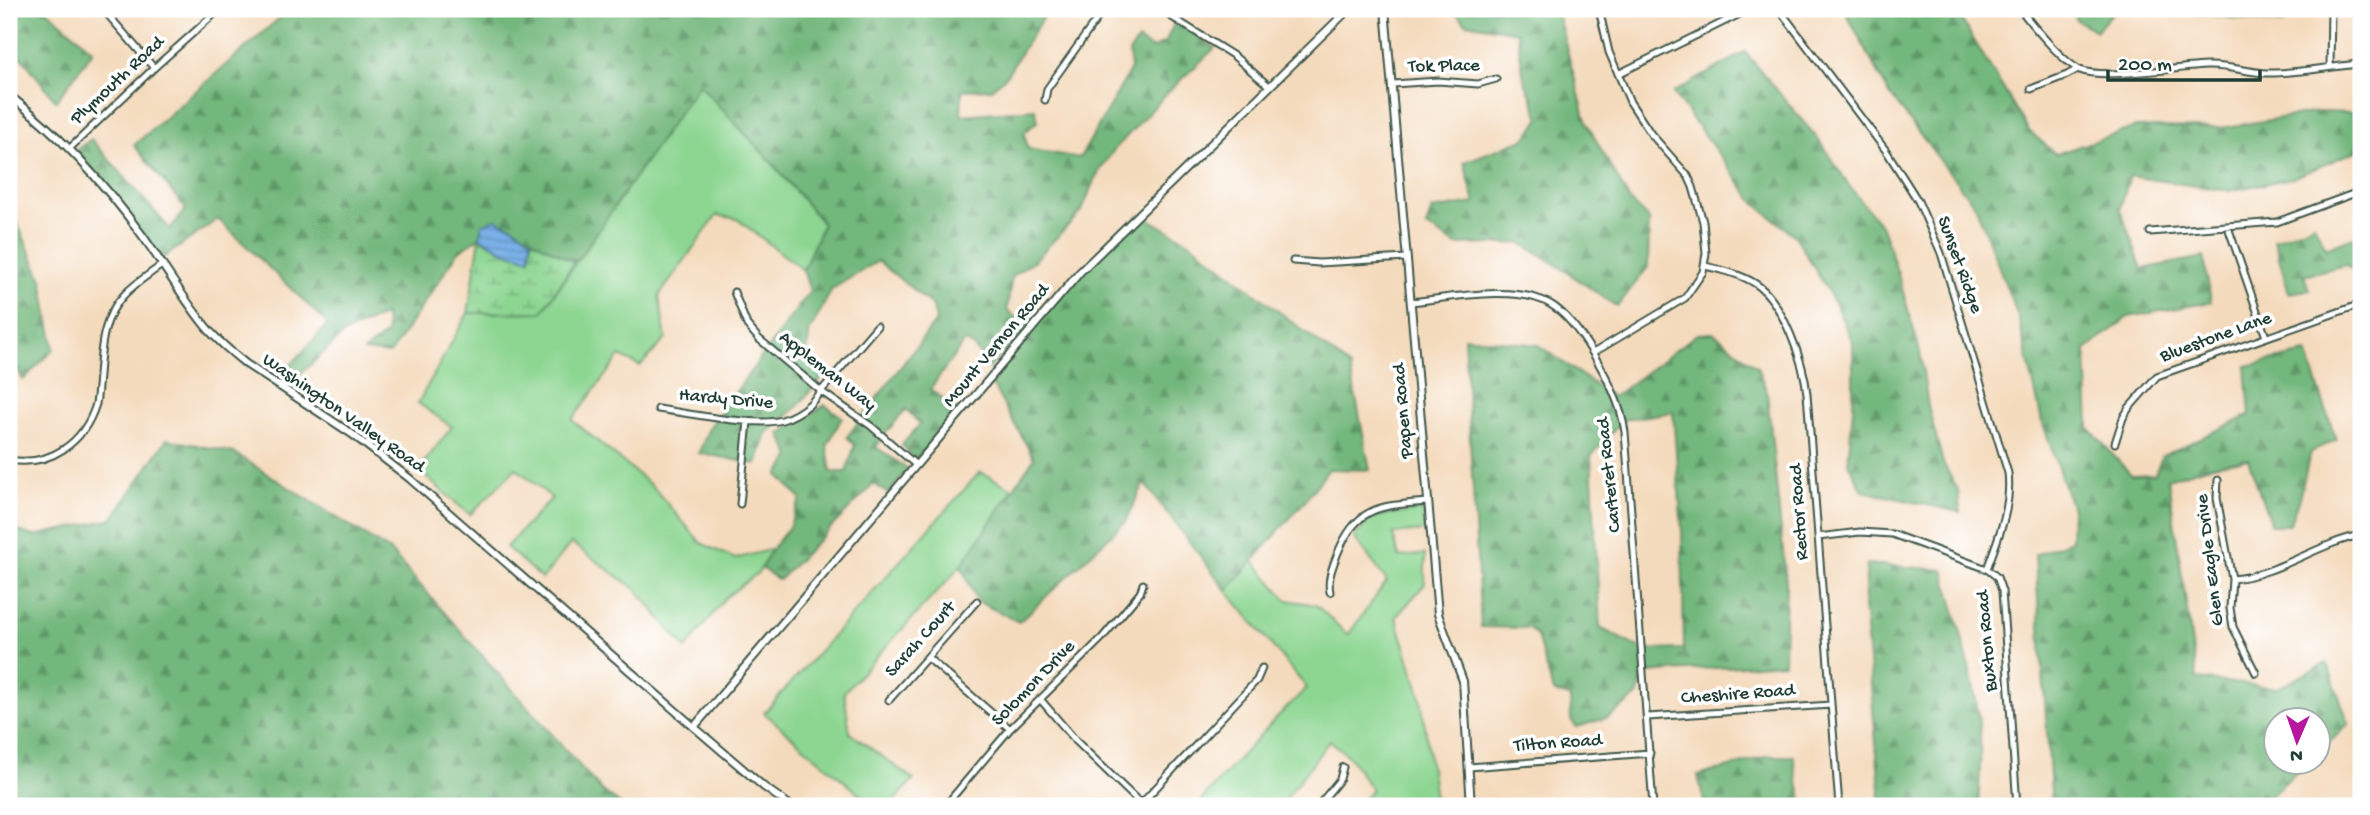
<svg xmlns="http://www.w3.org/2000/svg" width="2370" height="815" viewBox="0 0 2370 815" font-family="'Gochi Hand',sans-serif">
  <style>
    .grass { fill: #8dd692; stroke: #568a63; stroke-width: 2 }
    .forest { fill: url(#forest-firs); stroke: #487a58; stroke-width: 2; fill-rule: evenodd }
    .wetland { fill: url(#wetland-marsh); stroke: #568a63; stroke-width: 2 }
    .water { fill: url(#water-rules); stroke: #4c778e; stroke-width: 2 }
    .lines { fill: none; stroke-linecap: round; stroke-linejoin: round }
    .minor-casing { stroke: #3f5548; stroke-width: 9 }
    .tertiary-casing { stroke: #3f5548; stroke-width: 10 }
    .minor { stroke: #fff; stroke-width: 5 }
    .tertiary { stroke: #fff; stroke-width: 6 }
    .labels { text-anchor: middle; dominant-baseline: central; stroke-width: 7; stroke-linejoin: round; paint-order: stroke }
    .street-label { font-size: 19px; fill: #1f3d34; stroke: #fff }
  </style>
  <defs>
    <pattern id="forest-firs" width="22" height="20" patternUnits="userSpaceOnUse" patternTransform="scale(1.75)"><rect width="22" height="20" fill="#72b77c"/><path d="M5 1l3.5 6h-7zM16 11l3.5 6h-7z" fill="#5d9666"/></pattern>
    <pattern id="wetland-marsh" width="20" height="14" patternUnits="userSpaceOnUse" patternTransform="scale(1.75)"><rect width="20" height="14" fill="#8dd692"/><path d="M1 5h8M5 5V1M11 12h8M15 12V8" fill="none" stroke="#73af78"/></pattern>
    <pattern id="water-rules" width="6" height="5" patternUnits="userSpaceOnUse" patternTransform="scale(1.75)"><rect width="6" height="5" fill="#7ab1e9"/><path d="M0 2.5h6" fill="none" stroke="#6391be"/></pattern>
  </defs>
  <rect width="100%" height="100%" fill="#fff"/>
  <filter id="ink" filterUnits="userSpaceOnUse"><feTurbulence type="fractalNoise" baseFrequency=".0143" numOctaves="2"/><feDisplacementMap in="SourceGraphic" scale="14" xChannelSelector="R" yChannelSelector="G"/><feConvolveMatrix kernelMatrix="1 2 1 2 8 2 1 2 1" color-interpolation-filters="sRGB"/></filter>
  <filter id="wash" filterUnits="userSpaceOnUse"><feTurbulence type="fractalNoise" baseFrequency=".00686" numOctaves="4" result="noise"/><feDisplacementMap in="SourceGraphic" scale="28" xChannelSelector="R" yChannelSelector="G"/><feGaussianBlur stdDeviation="1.57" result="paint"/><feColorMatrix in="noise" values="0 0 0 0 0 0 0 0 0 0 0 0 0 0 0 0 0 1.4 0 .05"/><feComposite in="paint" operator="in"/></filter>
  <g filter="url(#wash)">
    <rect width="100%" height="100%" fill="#f4dabc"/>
    <!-- grass -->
    <path class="grass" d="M699,83L773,164L823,224L803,270L737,219L717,215L659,296L666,339L640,366L620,356L572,420L652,486L701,543L735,559L772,549L759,572L725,598L686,649L637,590L571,543L542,579L506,547L552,498L516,468L470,515L418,470L452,427L418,403L468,313L542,312Z
      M980,472L1013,489L961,566L844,692L850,733L914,780L889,806H869L863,797L764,713Z
      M1423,510L1424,531L1393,534L1399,557L1425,554V584L1396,617L1421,698L1436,806H1358L1372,790L1351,759L1330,740L1280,806H1196L1275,719L1307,688L1227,591L1253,560L1287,600L1316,605L1348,635L1387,581L1354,537L1373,517Z"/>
    <!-- forest -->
    <path class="forest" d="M9,9H46L93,51L56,101L27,64L9,45Z
      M290,9H1048L1006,76L991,89L962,90L961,115L1035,109L1038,121L1024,133L1028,149L1080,158L1131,69L1129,53L1138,40L1153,49L1166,41L1175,22L1215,48L1169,91L1113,151L1095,178L1082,211L1036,259L1012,276L1007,310L1028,328L989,368L974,347L965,341L930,389L957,409L916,459L902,445L920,424L906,409L888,430L876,447L908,469L888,494L874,484L779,580L761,568L772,549L789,527L801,499L778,475L791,456L780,434L825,405L842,417L827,446L831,472H846L855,445L847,437L936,321L933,306L878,261L832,289L809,333L807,355L825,374L796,408L767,433L757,464L699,453L709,428L810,291L803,270L823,224L773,164L699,84L578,260H570L531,239L512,226L482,225L480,237L459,251L390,354L364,351L387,333L385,315L346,332L286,387L280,377L328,324L218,219L160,260L77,149L91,139L170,229L186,209L134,145Z
      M1452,9H1556L1587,124L1630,201L1649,220L1648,267L1617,307L1551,261L1521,243L1456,245L1426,226L1432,210L1475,203L1464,162L1526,138L1540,118L1524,79L1517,32L1466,23Z
      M1844,9H1955L2029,131L2056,154L2136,127L2221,128L2318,112L2361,113V153L2356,151L2292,178L2229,191L2130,176L2120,209L2142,269L2204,257L2211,302L2128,317L2086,350L2089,428L2131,475L2155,474L2162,456L2250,415L2246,366L2307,353L2336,440L2311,452L2298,501L2289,525H2271L2248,459L2213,465L2168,479L2197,679L2278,688L2327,663L2349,724L2318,753V720H2276V762L2307,763L2259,806H2052L2035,555L2071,541L2072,509L2042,421L2018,317L1976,207L1890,95Z
      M2074,9H2116L2096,31L2075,19Z
      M2156,9H2287L2283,24Z
      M1745,52L1818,139L1850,187L1882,227L1898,274L1920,352L1928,406L1943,463L1958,490L1960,512L1863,491L1848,463L1853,408V342L1832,298L1796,237L1756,204L1673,93Z
      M9,205L42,279L54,349L23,380L9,352Z
      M1140,214L1191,243L1350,367L1370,470L1329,469L1303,503L1227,591L1144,483L1126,521L1019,622L977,601L961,566L1034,458L989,379L1080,272Z
      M2314,224L2326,248L2353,237L2361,239V301L2358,274L2346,265L2304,275L2309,290L2289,293L2274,240Z
      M1714,333L1757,367L1767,392L1786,582L1784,663L1645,673L1637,696L1609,717L1577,727L1571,721L1570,697L1553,692L1537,636L1529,628L1481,627L1464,337L1538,345L1613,397L1697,334ZM1673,412L1682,531L1684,649L1643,650L1600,628L1591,456L1623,420Z
      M167,439L234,453L390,551L601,790L623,806H9V528L34,536L112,519Z
      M1867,564L1944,570C1956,617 1971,665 1978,713C1982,743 1980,776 1978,806H1879L1880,789L1864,605Z
      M1768,756H1794C1793,774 1801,788 1803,806H1705L1698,776Z
      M1590,797L1601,806H1506L1507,804Z"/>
    <!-- wetland -->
    <path class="wetland" d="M480,237L504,251L530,259L531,239L574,262L542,312L468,313Z"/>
    <!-- water -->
    <path class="water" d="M495,219L512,226L531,239L530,259L504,251L480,237L482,225Z"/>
  </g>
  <g filter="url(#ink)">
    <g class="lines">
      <defs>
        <path id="minor" d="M103,9L154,68
          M1159,9L1234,56L1269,86
          M1779,9L1887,152L1918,201L1941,253L2008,473C2012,507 1998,538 1987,569
          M2020,9C2032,25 2063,62 2080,70C2104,80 2178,67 2207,66C2227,65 2246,72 2266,73C2297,74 2330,66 2361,64
          M2330,66L2331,9
          M1618,74L1750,9
          M1393,84L1438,81L1478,84L1496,79
          M2031,89L2067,75L2078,69
          M1045,100L1047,89L1104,9
          M69,149L154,68L220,9
          M2228,227L2266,337
          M2150,232L2277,222L2361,191
          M1293,261L1319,263L1407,258
          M1705,266C1722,270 1741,274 1756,284C1783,302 1804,363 1807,394L1839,806
          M734,292L747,325L759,339L822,392L871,426L916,465
          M1411,302C1449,298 1516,284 1550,304C1569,315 1584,338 1595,357C1609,381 1621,405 1625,432L1653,806
          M1593,353L1685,298L1703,272L1706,253L1703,222L1693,187L1688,176L1651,134L1630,102L1609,52L1599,9
          M658,409C687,413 756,427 782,420C792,417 802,411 810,404L877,326
          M2115,443L2123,418L2129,408L2157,376L2361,304
          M9,460C50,467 84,443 96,404C102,368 96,323 124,295C135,283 150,274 163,264
          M2218,480L2217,498L2232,579L2230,608L2233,627L2256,673
          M740,504L748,421
          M1818,537L1860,532L1892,534L1987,569L1997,577L2002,591L2017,806
          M2232,579C2278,575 2316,544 2361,535
          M1330,592C1327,579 1333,566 1337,555C1356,506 1379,506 1427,502
          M928,658L1010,729
          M1040,699L1076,741L1141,804
          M889,700L977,601
          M1648,717L1831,705
          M1469,767L1650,753
          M945,806L1010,729L1102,638L1140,593L1143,584
          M1139,806L1257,680L1262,668
          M1318,806L1340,779L1343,767"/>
        <path id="tertiary" d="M1385,9L1438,614L1463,681L1471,806
          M9,95C60,135 104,183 142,235C163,264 181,295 203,323C215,339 231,352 246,364L352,434L409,478L694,727L764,787L791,806
          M694,727L1080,272L1349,9"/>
      </defs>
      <!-- minor casing -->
      <use href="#minor" class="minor-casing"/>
      <!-- tertiary casing -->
      <use href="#tertiary" class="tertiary-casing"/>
      <!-- minor -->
      <use href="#minor" class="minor"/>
      <!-- tertiary -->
      <use href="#tertiary" class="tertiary"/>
    </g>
  </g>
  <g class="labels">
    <!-- street labels -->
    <g class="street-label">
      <text transform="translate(1444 67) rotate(-1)">Tok Place</text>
      <text transform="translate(118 81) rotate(-43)">Plymouth Road</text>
      <text transform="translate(1959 265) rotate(70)">Sunset Ridge</text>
      <text transform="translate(2216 338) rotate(-20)">Bluestone Lane</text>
      <text transform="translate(997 346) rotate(-50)">Mount Vernon Road</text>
      <text transform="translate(827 372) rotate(38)">Appleman Way</text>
      <text transform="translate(726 400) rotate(5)">Hardy Drive</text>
      <text transform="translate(1404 411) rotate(-95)">Papen Road</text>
      <text transform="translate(343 414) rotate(35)">Washington Valley Road</text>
      <text transform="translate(1610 475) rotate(-96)">Carteret Road</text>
      <text transform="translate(1800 512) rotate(-94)">Rector Road</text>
      <text transform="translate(2211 560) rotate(-97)">Glen Eagle Drive</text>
      <text transform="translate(921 640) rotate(-48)">Sarah Court</text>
      <text transform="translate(1988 641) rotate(-95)">Buxton Road</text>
      <text transform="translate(1034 684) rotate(-46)">Solomon Drive</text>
      <text transform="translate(1738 695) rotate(-4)">Cheshire Road</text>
      <text transform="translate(1558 744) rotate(-4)">Tilton Road</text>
    </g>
  </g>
  <!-- margin -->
  <rect width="2370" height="815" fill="none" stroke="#fff" stroke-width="35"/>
  <!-- north arrow -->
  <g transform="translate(2297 741) rotate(182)"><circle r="33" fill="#ffffff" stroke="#a5b1ae" stroke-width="2"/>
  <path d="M0-5L12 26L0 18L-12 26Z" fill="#b5179e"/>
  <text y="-10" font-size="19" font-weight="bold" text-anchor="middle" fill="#1f3d34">N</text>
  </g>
  <!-- scale -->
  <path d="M2108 70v10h152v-10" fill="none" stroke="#1f3d34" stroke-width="3.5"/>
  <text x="2118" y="70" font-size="21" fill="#1f3d34" stroke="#ffffff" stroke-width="5" paint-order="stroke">200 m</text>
</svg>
